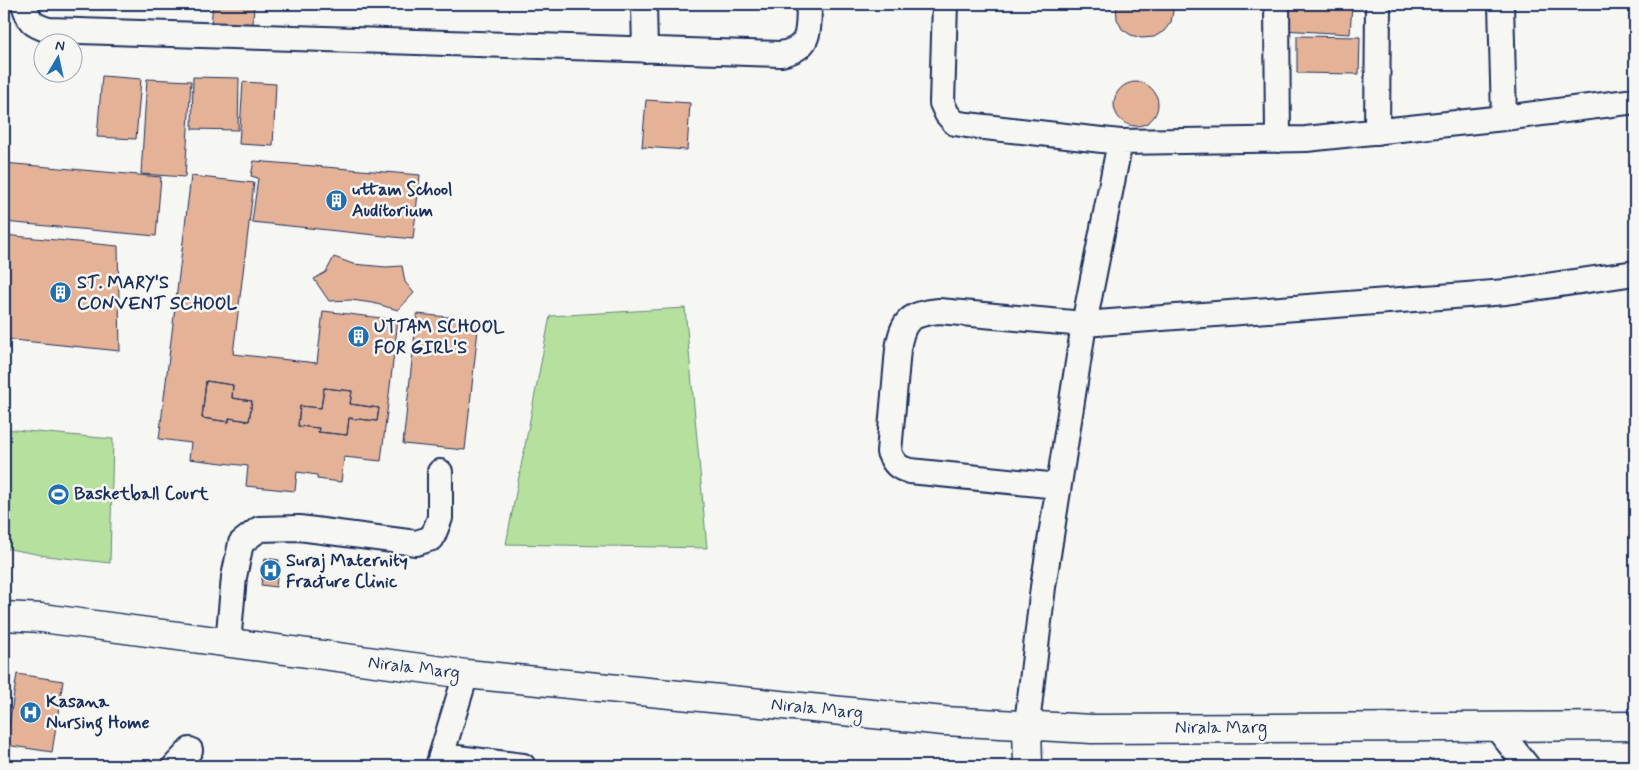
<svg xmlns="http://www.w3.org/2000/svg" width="1639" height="770" viewBox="0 0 1639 770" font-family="Mynerve,sans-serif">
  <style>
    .green { fill: #b5e09e; stroke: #68887e }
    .building { fill: #e4b296; stroke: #1b2f5e; fill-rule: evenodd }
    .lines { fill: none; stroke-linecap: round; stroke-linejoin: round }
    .minor-casing { stroke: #1b2f5e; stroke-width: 28 }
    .tertiary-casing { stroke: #1b2f5e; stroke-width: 31 }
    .minor { stroke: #f6f6f2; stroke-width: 24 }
    .tertiary { stroke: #f6f6f2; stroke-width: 28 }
    .labels { text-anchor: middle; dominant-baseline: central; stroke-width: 5; stroke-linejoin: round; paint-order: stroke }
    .poi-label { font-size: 18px; font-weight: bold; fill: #1b2f5e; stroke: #f6f6f2; text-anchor: start }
    .street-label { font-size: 18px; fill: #1b2f5e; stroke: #f6f6f2 }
  </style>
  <rect width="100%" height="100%" fill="#f6f6f2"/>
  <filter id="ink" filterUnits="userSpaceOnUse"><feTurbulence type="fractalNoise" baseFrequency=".02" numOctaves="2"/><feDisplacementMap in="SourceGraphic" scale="10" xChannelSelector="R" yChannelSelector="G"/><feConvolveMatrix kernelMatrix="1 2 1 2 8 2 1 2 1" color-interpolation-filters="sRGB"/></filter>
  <g filter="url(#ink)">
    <!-- green -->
    <path class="green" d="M685,308L707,548L506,544L550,316Z
      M4,429L113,439L110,563L47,556L4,548Z"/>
    <!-- building -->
    <path class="building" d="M48,4H88V9L48,8Z
      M213,4H254L253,26L211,24Z
      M1116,4H1172L1173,11L1171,22L1164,31L1154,37L1142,38L1131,35L1122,29L1117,19Z
      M1285,4H1352L1350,34L1283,30Z
      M1297,36L1360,37L1359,74L1297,73Z
      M102,76L141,79L136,139L97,137Z
      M193,77L239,78L238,130L192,129Z
      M147,79L191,81L185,177L141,174Z
      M1114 104a22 22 0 1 1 44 0a22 22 0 1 1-44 0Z
      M243,82L276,84L273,146L239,144Z
      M646,100L690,103L687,150L642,147Z
      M254,161L420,175L413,239L252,222L258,178L251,176Z
      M4,163L161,177L156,236L4,222Z
      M191,176L254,183L233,354L317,363L323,311L398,320L381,461L344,457L341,482L317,479V475L297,472L295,491L246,486L248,466L189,459L191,443L159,439ZM206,381L233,385L232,398L252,401L249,421L229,418V422L202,418ZM324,388L352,391L350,404L379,408L377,421L349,418L347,435L318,432L319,428L298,426L300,406L321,408Z
      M4,235L118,246L120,351L4,339Z
      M334,257L353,264L386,267L402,266L405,282L414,293L398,310L373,303L351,300L329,301L314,279L326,272Z
      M417,314L479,320L465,450L403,444Z
      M206,381L233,385L232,398L252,401L249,421L229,418V422L202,418Z
      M324,388L352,391L350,404L379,408L377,421L349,418L347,435L318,432L319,428L298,426L300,406L321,408Z
      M265,558L279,560L276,587L261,585Z
      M17,674L63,681L52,752L6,745Z"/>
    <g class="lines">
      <defs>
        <path id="minor" d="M24,4C29,21 31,25 49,30L781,54C812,48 808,30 809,4
          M644,4L645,50
          M945,4L942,103L947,114L955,123L967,125L1120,142L1306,139L1504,118L1635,101
          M1277,4L1278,140
          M1501,4L1504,118
          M1377,132L1378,4
          M1058,486L910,471C898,468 894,464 889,452L898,349C903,319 910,314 939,311L1084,324L1506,292L1635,273
          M228,643L234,577L241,543L259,529L299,528L416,543L432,538L440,518V472
          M1027,724L1043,587L1084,324L1120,142
          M1496,727L1527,766
          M441,756L523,766
          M175,766L190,750
          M438,766L466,674"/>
        <path id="tertiary" d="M4,616L42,618L466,674L944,721L1092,729L1635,726
          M1027,724L1028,766"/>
      </defs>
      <!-- minor casing -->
      <use href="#minor" class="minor-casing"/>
      <!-- tertiary casing -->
      <use href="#tertiary" class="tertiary-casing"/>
      <!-- minor -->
      <use href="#minor" class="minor"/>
      <!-- tertiary -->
      <use href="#tertiary" class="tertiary"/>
    </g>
  </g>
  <!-- icons -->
  <defs>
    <symbol id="building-disc" viewBox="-11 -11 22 22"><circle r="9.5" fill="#1f6fb2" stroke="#f6f6f2"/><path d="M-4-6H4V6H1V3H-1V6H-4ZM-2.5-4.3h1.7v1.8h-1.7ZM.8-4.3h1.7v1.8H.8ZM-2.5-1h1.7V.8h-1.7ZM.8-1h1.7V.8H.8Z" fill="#fff"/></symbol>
    <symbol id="stadium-disc" viewBox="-11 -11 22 22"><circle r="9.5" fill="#1f6fb2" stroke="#f6f6f2"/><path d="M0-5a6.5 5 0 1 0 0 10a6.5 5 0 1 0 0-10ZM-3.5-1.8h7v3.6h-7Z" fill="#fff"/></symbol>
    <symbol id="hospital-disc" viewBox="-11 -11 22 22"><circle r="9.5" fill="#1f6fb2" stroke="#f6f6f2"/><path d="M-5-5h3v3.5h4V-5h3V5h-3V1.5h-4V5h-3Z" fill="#fff"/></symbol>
  </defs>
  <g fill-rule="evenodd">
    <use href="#building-disc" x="324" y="188" width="25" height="25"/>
    <use href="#building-disc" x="48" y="280" width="25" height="25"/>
    <use href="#building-disc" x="346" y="324" width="25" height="25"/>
    <use href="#stadium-disc" x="46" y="482" width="25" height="25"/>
    <use href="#hospital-disc" x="258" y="558" width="25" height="25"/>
    <use href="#hospital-disc" x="18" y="700" width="25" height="25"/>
  </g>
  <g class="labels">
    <!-- poi labels -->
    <g class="poi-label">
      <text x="352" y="190">uttam School<tspan x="352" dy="21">Auditorium</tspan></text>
      <text x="77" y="283">ST. MARY'S<tspan x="77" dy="21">CONVENT SCHOOL</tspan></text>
      <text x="374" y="327">UTTAM SCHOOL<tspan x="374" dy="21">FOR GIRL'S</tspan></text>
      <text x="74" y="494">Basketball Court</text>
      <text x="286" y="561">Suraj Maternity<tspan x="286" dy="21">Fracture Clinic</tspan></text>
      <text x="46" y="702">Kasana<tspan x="46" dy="21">Nursing Home</tspan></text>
    </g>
    <!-- street labels -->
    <g class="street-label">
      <text transform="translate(414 668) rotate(7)">Nirala Marg</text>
      <text transform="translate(817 709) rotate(6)">Nirala Marg</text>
      <text x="1221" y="728">Nirala Marg</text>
    </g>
  </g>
  <!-- margin -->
  <rect width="1639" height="770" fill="none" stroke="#f6f6f2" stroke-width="20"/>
  <rect x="10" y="10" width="1619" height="750" fill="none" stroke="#1b2f5e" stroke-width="2" filter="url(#ink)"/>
  <!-- north arrow -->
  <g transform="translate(58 58) rotate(9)"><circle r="24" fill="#f6f6f2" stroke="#9ea6b7"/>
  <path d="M0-4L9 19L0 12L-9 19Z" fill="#1f6fb2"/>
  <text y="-8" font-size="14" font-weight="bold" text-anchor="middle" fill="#1b2f5e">N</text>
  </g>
</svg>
